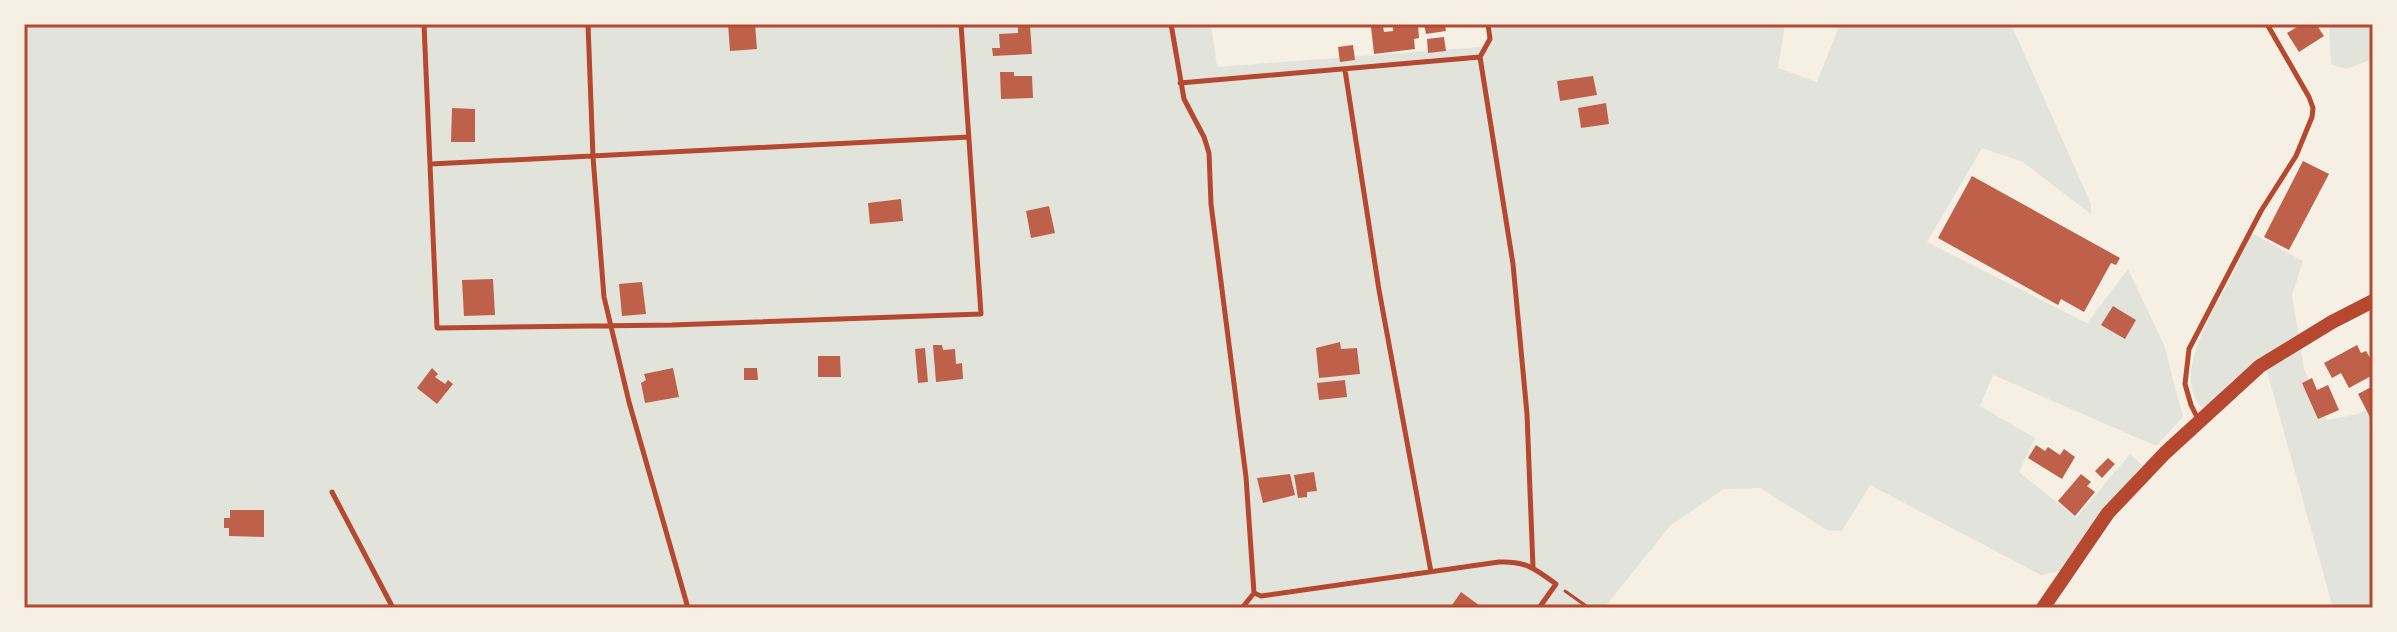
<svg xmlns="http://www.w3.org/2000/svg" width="2397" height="632" viewBox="0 0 2397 632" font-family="Helvetica,sans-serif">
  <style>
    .green { fill: #e2e4dc }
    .building { fill: #bf614a }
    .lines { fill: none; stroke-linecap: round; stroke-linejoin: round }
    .path { stroke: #b5482f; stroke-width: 3 }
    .service { stroke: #b5482f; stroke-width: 5 }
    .tertiary { stroke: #b5482f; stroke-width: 14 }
    .neatline { fill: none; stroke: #b5482f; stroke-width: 3 }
  </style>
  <rect width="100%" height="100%" fill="#f6efe4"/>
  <!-- green -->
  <path class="green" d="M24,24H1211L1217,67L1480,47L1494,28V24H1785L1778,68L1817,82L1840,24H2011L2091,204V214L2023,162L1982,148L1927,242L2087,323L2128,269L2164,345L2183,417L2156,446L1993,375L1980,406L2035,438L2019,472L2076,518L2130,454L2142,465L2093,525L2060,571L2041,575L1870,485L1842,531L1827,530L1760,488L1724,489L1671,525L1604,608H24Z
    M2329,24H2373V59L2346,69L2331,64Z
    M2248,231L2303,261L2292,295L2304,369L2327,420L2358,414L2373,406V608H2333L2263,357L2230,382L2211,403L2202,408C2167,371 2224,298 2239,261C2243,251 2245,241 2248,231Z"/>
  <!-- building -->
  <path class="building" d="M728,24H755L757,49L730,51Z
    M1424,24H1445L1446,31L1426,34Z
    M2302,24H2316L2324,36L2299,52L2287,33Z
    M1030,25L1032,54L993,56L992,48H1000L999,34L1018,33V26Z
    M1418,25L1419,38L1414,39L1415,49L1374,54L1371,27L1383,26L1384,32L1393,31V27Z
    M1444,37L1446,51L1428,53L1427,39Z
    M1353,45L1355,60L1340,62L1338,47Z
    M1000,72H1014V76H1032L1033,98L1001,99Z
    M1593,76L1597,95L1560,101L1557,81Z
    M1606,103L1609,124L1581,128L1578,108Z
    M452,108L475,109V142H451Z
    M2303,161L2329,174L2289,250L2264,237Z
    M1972,176L2120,258L2116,265L2111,263L2084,312L2061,299L2058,305L1938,238Z
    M901,199L903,221L870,224L868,203Z
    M1049,206L1055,233L1031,238L1026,211Z
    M493,279L495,315L464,316L462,280Z
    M642,282L646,314L622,316L619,284Z
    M2113,306L2136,320L2125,339L2101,325Z
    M1340,342L1341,349L1357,348L1360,374L1319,378L1316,348Z
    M933,345H942L943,350L955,349L956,364L962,363L963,379L936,382Z
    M2357,345L2361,353L2366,351L2373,363V375L2349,388L2341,373L2332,378L2324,363Z
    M925,348L928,382L918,383L915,349Z
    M818,356H840L841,377H818Z
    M432,368L438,374L435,377L445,384L448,380L453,384L437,404L417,388Z
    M673,368L679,397L645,403L641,383L646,380L644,374Z
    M744,368H757L758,380H744Z
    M2312,378L2317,390L2328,385L2339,410L2318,419L2302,383Z
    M1345,380L1347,397L1319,400L1317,383Z
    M2373,386V423L2358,394Z
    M2036,445L2045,451L2048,447L2060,455L2064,449L2075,457L2062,479L2028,458Z
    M2108,458L2115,464L2102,478L2095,471Z
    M1314,472L1317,491L1307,492V497L1298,498L1294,475Z
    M1290,474L1295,495L1263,503L1257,478Z
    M2081,474L2091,482L2087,486L2095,492L2075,516L2058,501Z
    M230,510H264V537L229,536V528H224V518H230Z
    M1461,592L1483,608H1450Z"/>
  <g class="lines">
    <!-- path -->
    <path class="path" d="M1565,591L1589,608"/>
    <!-- service -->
    <path class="service" d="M424,24L437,328L672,325L981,314L961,24
      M588,24L593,157L604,297L629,402L688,608
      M1171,24L1184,99L1204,137L1209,153L1211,204L1246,477L1254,593L1242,608
      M1488,24L1490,39L1480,57L1513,264L1527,414L1533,567
      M1345,70L1379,290L1431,572
      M1180,83L1480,57
      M431,164L969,137
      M2199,421L2191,405L2185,384L2189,349L2261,211L2296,156L2312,117L2313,108L2309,97L2267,24
      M332,492L393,608
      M1254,593L1261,596L1499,562C1526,561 1534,568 1556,584L1539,608"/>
    <!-- tertiary -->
    <path class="tertiary" d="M2043,608L2108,513L2165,453L2260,366L2332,322L2373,301"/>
  </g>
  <!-- border -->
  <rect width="2397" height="632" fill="none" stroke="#f6efe4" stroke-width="52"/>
  <rect x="26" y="26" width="2345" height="580" class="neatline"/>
</svg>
